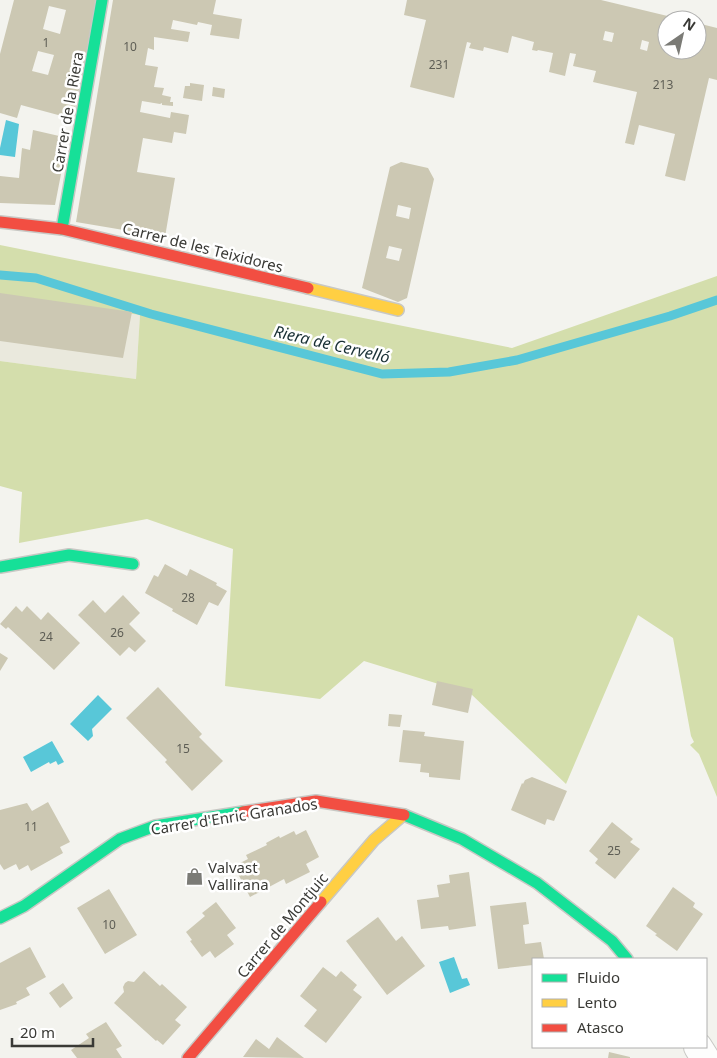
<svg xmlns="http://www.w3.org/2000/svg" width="717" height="1058" viewBox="0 0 717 1058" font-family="'Noto Sans',sans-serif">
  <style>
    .built { fill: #eae9dd }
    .green { fill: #d4deac }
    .water { fill: #58c7d8 }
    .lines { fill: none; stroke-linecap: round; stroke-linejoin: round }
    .stream { stroke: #58c7d8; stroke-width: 9 }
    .building { fill: #ccc8b3; fill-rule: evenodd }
    .street-casing { stroke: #c8c8c4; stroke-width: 30 }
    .fast-casing { stroke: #c8c8c4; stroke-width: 14 }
    .slow-casing { stroke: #c8c8c4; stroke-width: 14 }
    .jam-casing { stroke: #c8c8c4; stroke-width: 14 }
    .street { stroke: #fdfdfc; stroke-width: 28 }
    .fast { stroke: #16e098; stroke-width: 11 }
    .slow { stroke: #ffcf43; stroke-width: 11 }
    .jam { stroke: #f24e42; stroke-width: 11 }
    .labels { text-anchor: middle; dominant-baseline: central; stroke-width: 5; stroke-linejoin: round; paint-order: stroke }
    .number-label { font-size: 12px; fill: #5e5e55 }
    .street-label { font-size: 15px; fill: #3a3a36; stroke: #fff }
    .poi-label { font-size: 15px; fill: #3a3a36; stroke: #fff; text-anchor: start }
    .water-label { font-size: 16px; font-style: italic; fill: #182f34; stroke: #fff }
  </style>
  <rect width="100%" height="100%" fill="#f3f3ee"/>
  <!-- built -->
  <path class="built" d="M0,295L140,315L136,379L0,361Z"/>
  <!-- green -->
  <path class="green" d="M0,245L512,348L717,276V797L699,754L690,745L694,742L691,736L673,638L638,615L566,784L471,694L364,661L320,699L225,686L233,549L147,519L19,543L22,492L0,486V361L136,379L140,315L0,295Z"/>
  <!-- water -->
  <path class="water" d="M6,120L19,124L15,157L0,155V148Z
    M98,695L112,709L92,729L93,736L88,741L70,724Z
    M52,741L64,762L58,765L56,761L50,764L49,762L31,772L23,757Z
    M454,957L462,979L467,978L470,985L450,993L439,962Z"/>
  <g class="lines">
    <!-- stream -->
    <path class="stream" d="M0,275L36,278L151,314L382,374L449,372L517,360L670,316L717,300"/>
  </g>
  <!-- building -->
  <path class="building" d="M14,0H97L73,119L21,105L17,118L0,113V54ZM49,6L66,10L60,34L43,29ZM38,51L54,55L48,75L32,71Z
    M113,0H216L213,14L242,19L239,39L210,35L212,25L198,22L197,25L173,20L171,29L190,32L188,42L154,37V50L148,48L145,65L158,67L154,87L164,88L162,95L171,97L170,102H173V106L162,105V103L160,104L142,101L140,112L170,118L171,112L189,115L186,134L174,132L172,143L143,138L137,172L175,178L165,237L76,222Z
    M407,0H601L680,19L667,20V50H697V23L717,28V80L709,78L685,181L665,176L675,134L639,125L634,145L625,143L637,92L593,82L596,71L573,66L576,54L570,53L565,76L549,72L553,53L538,50L537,51L532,50L534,42L512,36L508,53L484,47L483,51L469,48L471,43L467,42L454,98L410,87L426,20L404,15ZM605,31L614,33L612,42L603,40ZM642,40L649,42L647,51L640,49Z
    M190,83L204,85L202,101L183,98L185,86H190Z
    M213,87L225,89L224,98L212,96Z
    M33,130L68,138L55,205L0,203V176L19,178L22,148L30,150Z
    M401,162L428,168L434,179L407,298L398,302L362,288L390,167ZM398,205L411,208L409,219L396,216ZM389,246L402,249L399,261L386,258Z
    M0,293L132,312L123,358L0,341Z
    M165,564L187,576L190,569L217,583L216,585L227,591L218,606L209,602L197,625L172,611L173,609L145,593L154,575L158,577Z
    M123,595L140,613L129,624L146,641L135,652L129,647L120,656L78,615L93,600L105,613Z
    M16,606L22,612L27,606L41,620L48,612L80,643L54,670L8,627L6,629L0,624Z
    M0,653L8,658L0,671Z
    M437,681L473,689L468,713L432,705Z
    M158,687L202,734L199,737L223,761L192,791L165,762L167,760L126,718Z
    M389,714L402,715L400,727L388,726Z
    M403,730L425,732L424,736L464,741L460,780L429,777V773L420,772L421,764L399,762Z
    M532,777L567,791L554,821L547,819L545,825L511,810L522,783L523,784L525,780Z
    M48,802L70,842L60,847L63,853L31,871L28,865L19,870L16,864L4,870L0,864V810L27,803L32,811Z
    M612,822L633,839L630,842L640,849L615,879L595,863L598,859L589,851Z
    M306,830L319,857L306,864L310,872L286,884L284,879L250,897L234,866L248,859L246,855L267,845L266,843L279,836L280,838L294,831L296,835Z
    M469,872L476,926L449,930L448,926L421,929L417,900L439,897L437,885L450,883L449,875Z
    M673,887L695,903L693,907L703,914L677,951L655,935L657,934L646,926Z
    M109,889L137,935L105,954L77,908Z
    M216,902L236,928L227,935L234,944L215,958L210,951L202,957L190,941L192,940L186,932L205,916L202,913Z
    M526,902L529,924L523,925L525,944L541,942L544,959H533V965L498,969L490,906Z
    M378,917L396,941L402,936L425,966L387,995L346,941Z
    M30,947L46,977L26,988L30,995L16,1002L17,1004L0,1010V963Z
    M323,967L336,977L341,971L357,985L353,990L362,997L326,1043L304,1026L317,1010L300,996Z
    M144,971L160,986L162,984L187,1007L175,1020L181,1025L163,1045L157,1040L156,1041L114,1003L124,992L123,987L125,983L128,981L134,982Z
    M63,983L73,998L60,1008L49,993Z
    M106,1022L122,1046L116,1049L122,1058H77L71,1050L89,1038L86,1034Z
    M277,1037L304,1058L243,1057L256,1039L269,1049Z
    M609,1052L630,1057V1058H608Z"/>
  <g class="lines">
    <defs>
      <path id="street" d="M698,1047L705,1058"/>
      <path id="fast" d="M62,229L102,0
        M0,567L69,555L133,564
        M404,815L462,839L537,883L612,941L627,959
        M0,918L24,906L120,839L155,826L243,812"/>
      <path id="slow" d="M308,288L398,310
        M321,902L374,840L403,815"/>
      <path id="jam" d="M0,222L62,229L308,288
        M243,812L316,801L404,815
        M188,1058L321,902"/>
    </defs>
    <!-- street casing -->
    <use href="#street" class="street-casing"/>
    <!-- fast casing -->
    <use href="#fast" class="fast-casing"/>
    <!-- slow casing -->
    <use href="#slow" class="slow-casing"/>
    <!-- jam casing -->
    <use href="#jam" class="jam-casing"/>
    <!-- street -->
    <use href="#street" class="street"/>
    <!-- fast -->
    <use href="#fast" class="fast"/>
    <!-- slow -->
    <use href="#slow" class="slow"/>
    <!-- jam -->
    <use href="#jam" class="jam"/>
  </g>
  <!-- icons -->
  <defs>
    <symbol id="shop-bare" viewBox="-9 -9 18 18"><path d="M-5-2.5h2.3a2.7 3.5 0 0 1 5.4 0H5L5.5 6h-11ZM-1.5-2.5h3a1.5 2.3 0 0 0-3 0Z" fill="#7b7b76" stroke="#fff" stroke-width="2.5" paint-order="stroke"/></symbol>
  </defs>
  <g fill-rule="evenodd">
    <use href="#shop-bare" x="182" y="864" width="25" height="25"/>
  </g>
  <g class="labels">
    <!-- number labels -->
    <g class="number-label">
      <text x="46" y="42">1</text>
      <text x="130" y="46">10</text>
      <text x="439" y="64">231</text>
      <text x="663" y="84">213</text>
      <text x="188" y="597">28</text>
      <text x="117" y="632">26</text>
      <text x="46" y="636">24</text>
      <text x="183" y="748">15</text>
      <text x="31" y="826">11</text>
      <text x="614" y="850">25</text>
      <text x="109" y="924">10</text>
    </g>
    <!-- street labels -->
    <g class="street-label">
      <text transform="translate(67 112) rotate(-80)">Carrer de la Riera</text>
      <text transform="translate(203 247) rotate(14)">Carrer de les Teixidores</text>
      <text transform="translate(234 816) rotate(-9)">Carrer d'Enric Granados</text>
      <text transform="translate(282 925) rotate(-50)">Carrer de Montjuic</text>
    </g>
    <!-- poi labels -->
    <g class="poi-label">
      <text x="208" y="867">Valvast<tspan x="208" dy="17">Vallirana</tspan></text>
    </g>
    <!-- water labels -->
    <g class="water-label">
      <text transform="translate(332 344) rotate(13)">Riera de Cervelló</text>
    </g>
  </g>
  <!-- legend -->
  <rect x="532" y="958" width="175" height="90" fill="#ffffff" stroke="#b0b0af"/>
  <rect x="542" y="974" width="25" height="8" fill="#16e098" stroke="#b0b0af"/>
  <text x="577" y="983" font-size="15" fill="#3a3a36">Fluido</text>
  <rect x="542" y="999" width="25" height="8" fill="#ffcf43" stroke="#b0b0af"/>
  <text x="577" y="1008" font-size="15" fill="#3a3a36">Lento</text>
  <rect x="542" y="1024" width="25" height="8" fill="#f24e42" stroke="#b0b0af"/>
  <text x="577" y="1033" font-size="15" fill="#3a3a36">Atasco</text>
  <!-- north arrow -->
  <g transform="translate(682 35) rotate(34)"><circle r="24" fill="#ffffff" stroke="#b0b0af"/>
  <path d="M0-4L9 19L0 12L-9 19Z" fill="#7b7b76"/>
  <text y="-8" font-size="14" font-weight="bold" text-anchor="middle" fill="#3a3a36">N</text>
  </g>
  <!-- scale -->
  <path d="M12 1038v8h81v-8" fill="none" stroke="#3a3a36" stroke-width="2.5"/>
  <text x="20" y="1038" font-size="15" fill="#3a3a36" stroke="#ffffff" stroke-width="4" paint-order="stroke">20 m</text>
</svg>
